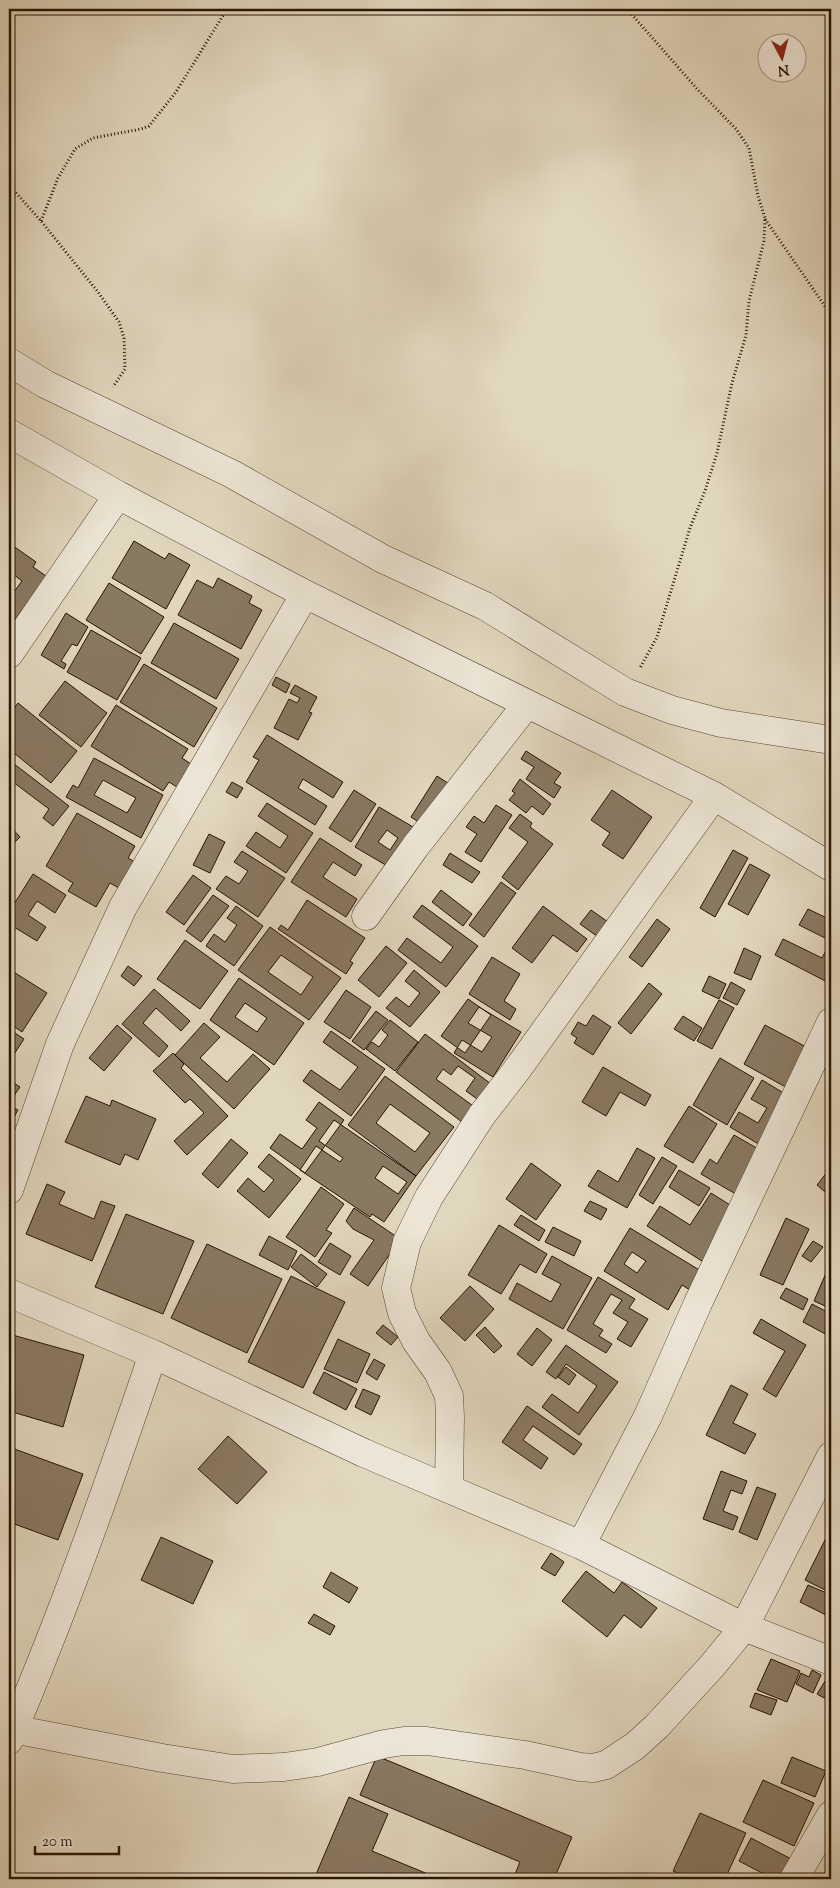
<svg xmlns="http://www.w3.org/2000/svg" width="840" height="1888" viewBox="0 0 840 1888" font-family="'Sorts Mill Goudy',serif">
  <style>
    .building { fill: #887963; stroke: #281401; fill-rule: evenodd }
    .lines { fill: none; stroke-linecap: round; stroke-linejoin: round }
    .minor-casing { stroke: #564530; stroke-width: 29 }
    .path { stroke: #281401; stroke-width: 3; stroke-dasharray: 1 2.5; stroke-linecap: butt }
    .minor { stroke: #ece5d5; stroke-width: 28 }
  </style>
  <rect width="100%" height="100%" fill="#e1d7be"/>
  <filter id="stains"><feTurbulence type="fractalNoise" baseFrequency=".004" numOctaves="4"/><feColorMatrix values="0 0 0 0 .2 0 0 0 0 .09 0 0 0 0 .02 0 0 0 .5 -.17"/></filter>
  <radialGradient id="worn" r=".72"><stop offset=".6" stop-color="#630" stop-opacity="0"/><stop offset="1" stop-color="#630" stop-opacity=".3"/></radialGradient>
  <!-- building -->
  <path class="building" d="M134,541L165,559L169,553L190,565L166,609L112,578Z
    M9,543L36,562L33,567L46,576L15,620L9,615V594L11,596L22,581L9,571Z
    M218,578L252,596L249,603L262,610L241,649L178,615L197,580L213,588Z
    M109,583L164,617L141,654L86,620Z
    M66,613L88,627L77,646L72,644L61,661L66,664L64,669L41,655Z
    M174,623L239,659L216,699L151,663Z
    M91,630L141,658L117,700L67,672Z
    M144,664L217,708L194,747L120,702Z
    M276,677L290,684L286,693L272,685Z
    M65,681L107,713L81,747L39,715Z
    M295,685L317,697L309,712L312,713L298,740L274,728L289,699L297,703L300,698L290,693Z
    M18,703L77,751L51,783L9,749V715Z
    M116,705L188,749L182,758L191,764L180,789L169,782L163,791L91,746Z
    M267,735L343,782L333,798L303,779L298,788L327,806L315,825L246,782L259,760L253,757Z
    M526,751L561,773L554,783L561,787L554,798L526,779L534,767L521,759Z
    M94,758L163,795L141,838L66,797L73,785L78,788Z
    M9,760L69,806L53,826L43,818L49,809L9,779Z
    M437,776L454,787L428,828L411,817Z
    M520,779L551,804L543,815L532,806L526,813L509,800L515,793L512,791Z
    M103,780L136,798L127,813L94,795Z
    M232,782L243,788L237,798L226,792Z
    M354,790L376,804L351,842L329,828Z
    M612,790L652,817L623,859L602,845L610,833L591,820Z
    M267,803L313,833L286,873L246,846L256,832L280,848L288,836L258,816Z
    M496,805L512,815L481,862L465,852L477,834L466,827L474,816L484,823Z
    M379,807L425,834L401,874L355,847ZM387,830L398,838L390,850L378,842Z
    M77,813L135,846L128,858L135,862L119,888L110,883L96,907L68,891L73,883L46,866Z
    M520,814L532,823L530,827L553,844L518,890L502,877L528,842L509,828Z
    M9,825L20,837L9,848Z
    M209,834L225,842L210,873L193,865Z
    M320,838L362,865L355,876L333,862L323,877L357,899L346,917L291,882Z
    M733,850L748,858L715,917L700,908Z
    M242,851L285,878L258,917L216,889L226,876L239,884L248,871L234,862Z
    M450,853L480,872L472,883L443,865Z
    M750,864L770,875L748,915L728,904Z
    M33,874L66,895L55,913L37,901L28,915L46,927L37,941L9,924V912Z
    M193,875L211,888L184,925L166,912Z
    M501,882L516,893L484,937L469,925Z
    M441,890L472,914L463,926L432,902Z
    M213,895L229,906L201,942L186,931Z
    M307,900L365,938L350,961L353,963L346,974L278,929L281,925L288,930Z
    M422,905L478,946L446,987L398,950L407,938L441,963L453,947L413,917Z
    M236,906L263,926L234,966L206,946L214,934L225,942L237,925L227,918Z
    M543,906L587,939L577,952L553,935L532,963L512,948Z
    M808,909L831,920V984L775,955L783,939L822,958L831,941L799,925Z
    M591,910L611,924L601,939L580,924Z
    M657,919L670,929L642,967L629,957Z
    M270,927L341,978L309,1020L238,970ZM281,955L313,977L301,995L268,972Z
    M185,940L228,971L200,1009L157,979Z
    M386,946L407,963L379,997L358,980Z
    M744,948L761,956L751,980L734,973Z
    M492,957L520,974L504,1001L516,1009L510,1020L469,994Z
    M128,966L142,976L134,986L121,976Z
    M9,969L47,993L22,1032L9,1023Z
    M414,970L440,992L410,1027L386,1008L396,997L409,1007L420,993L405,981Z
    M709,976L726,984L719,999L702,991Z
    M239,978L304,1023L274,1065L210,1020ZM245,1003L267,1018L257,1032L235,1017Z
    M731,982L745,990L737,1005L723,998Z
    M649,983L662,994L631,1034L618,1023Z
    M154,989L190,1021L181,1031L156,1008L143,1023L168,1046L159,1057L122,1024Z
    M346,990L371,1007L350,1039L324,1022Z
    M468,999L491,1015L465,1053L441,1036Z
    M719,1000L734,1008L712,1049L697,1041Z
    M479,1007L521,1032L493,1077L454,1053L462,1040L482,1052L492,1037L468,1023Z
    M376,1011L388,1020L364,1050L352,1041Z
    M593,1015L611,1027L593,1055L574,1043L577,1038L571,1034L578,1022L586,1026Z
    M683,1016L702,1028L694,1041L674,1029Z
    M390,1020L418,1042L395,1071L366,1049L372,1042L379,1047L388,1035L382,1030Z
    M204,1023L220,1037L200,1058L227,1082L253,1054L270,1069L234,1109L175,1055Z
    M117,1025L132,1038L104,1071L89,1058Z
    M765,1025L812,1050L791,1090L744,1064Z
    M9,1029L24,1039L9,1062Z
    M331,1031L385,1069L351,1116L303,1081L311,1070L340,1090L358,1067L323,1042Z
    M425,1034L495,1087L466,1125L396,1072ZM458,1066L475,1078L466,1091L480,1101L476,1108L436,1079L443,1069L451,1075Z
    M173,1053L184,1064L181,1068L228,1116L187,1155L174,1141L204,1113L190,1099L185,1103L153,1071Z
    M720,1058L754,1078L727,1125L693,1105Z
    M603,1067L651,1095L645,1106L620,1092L606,1116L582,1102Z
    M385,1076L454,1127L416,1176L348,1125ZM390,1104L430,1133L415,1152L376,1123Z
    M9,1080L20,1087L11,1100L9,1098Z
    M762,1080L792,1098L772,1152L730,1127L739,1112L758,1123L767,1108L751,1099Z
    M86,1096L110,1106L112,1100L156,1119L138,1160L125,1154L120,1165L65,1142Z
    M319,1102L344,1120L305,1173L270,1148L280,1134L302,1149L317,1128L306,1120Z
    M9,1105L18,1110L9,1126Z
    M689,1106L717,1124L693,1163L664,1146Z
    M334,1120L416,1176L384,1222L372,1214L370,1217L300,1170L316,1146L340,1162L343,1158L319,1141ZM383,1166L407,1182L398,1194L375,1178Z
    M734,1135L767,1154L741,1197L701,1174L710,1159L717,1164Z
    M231,1139L248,1153L218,1188L202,1174Z
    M637,1148L655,1158L627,1208L588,1186L598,1170L618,1182Z
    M269,1154L301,1179L269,1218L237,1191L248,1178L264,1192L274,1180L258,1167Z
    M662,1157L677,1166L653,1204L639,1195Z
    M531,1163L561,1185L536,1220L506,1199Z
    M831,1167V1184L825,1192L817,1185Z
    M679,1170L710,1188L699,1206L669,1187Z
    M47,1184L65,1192L59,1204L94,1219L101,1201L115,1206L92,1261L26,1234Z
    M321,1187L344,1204L326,1230L332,1233L315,1257L286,1237Z
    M711,1193L738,1210L705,1263L647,1226L660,1206L690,1225Z
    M590,1201L607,1209L601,1220L584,1211Z
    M354,1208L400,1239L368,1286L350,1274L374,1240L353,1229L346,1221Z
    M126,1214L194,1241L163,1314L95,1287Z
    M521,1215L545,1230L539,1241L514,1225Z
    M786,1218L809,1229L783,1285L760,1275Z
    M499,1225L547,1254L536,1273L520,1264L501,1294L468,1275Z
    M553,1227L581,1241L574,1256L545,1242Z
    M630,1228L701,1271L690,1290L682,1285L668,1310L604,1271ZM632,1252L646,1261L637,1273L624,1264Z
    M269,1236L297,1251L288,1270L259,1255Z
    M813,1241L823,1247L811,1262L802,1256Z
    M330,1243L351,1256L340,1275L318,1262Z
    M207,1244L282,1279L247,1353L171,1318Z
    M301,1254L327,1274L317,1287L291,1267Z
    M552,1256L592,1278L563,1329L509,1299L517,1283L551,1302L561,1284L542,1274Z
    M829,1266L831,1267V1291L825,1306L814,1301Z
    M291,1276L345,1302L303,1388L248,1362Z
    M598,1277L635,1299L629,1308L648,1319L631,1347L617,1339L628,1322L613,1313L622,1300L611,1294L593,1324L603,1330L599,1336L612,1344L606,1353L567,1330Z
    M470,1286L494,1309L465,1341L440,1318Z
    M786,1288L808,1299L803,1310L780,1298Z
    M831,1296V1310L825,1307Z
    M812,1304L831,1314V1337L803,1322Z
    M761,1319L806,1345L776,1397L763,1389L785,1351L753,1333Z
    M383,1325L398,1337L391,1345L376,1333Z
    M485,1327L502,1346L494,1353L476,1335Z
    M537,1328L552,1340L532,1366L517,1354Z
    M9,1334L84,1355L63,1427L9,1411Z
    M338,1339L370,1354L357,1383L324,1369Z
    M566,1345L618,1382L579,1435L542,1407L552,1394L578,1413L597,1386L566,1364L556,1379L546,1372Z
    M374,1359L385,1365L377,1380L366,1373Z
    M566,1367L576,1375L569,1385L558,1377Z
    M324,1372L357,1389L346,1410L313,1393Z
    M731,1385L748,1394L733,1423L756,1434L745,1454L706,1435Z
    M363,1389L380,1396L371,1415L355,1407Z
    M527,1406L582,1444L574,1455L533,1426L523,1440L548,1458L541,1469L502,1442Z
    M228,1436L267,1472L237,1504L198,1469Z
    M9,1447L83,1474L58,1540L9,1522Z
    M721,1471L747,1481L742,1494L731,1490L723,1511L738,1517L733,1530L703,1519Z
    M757,1487L776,1494L757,1540L739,1532Z
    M830,1530L831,1531V1593L805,1580Z
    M161,1537L213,1561L193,1604L141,1580Z
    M551,1553L564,1562L555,1576L541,1568Z
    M586,1571L614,1593L622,1582L657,1608L641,1628L624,1615L607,1637L562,1601Z
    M331,1572L358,1588L349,1603L323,1587Z
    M808,1585L831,1595V1610L828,1616L800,1602Z
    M314,1614L335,1626L330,1635L308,1623Z
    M9,1644L14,1646L9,1662Z
    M771,1659L800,1671L787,1702L757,1690Z
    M812,1670L821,1675L813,1693L796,1684L801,1673L809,1677Z
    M827,1678L831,1681V1694L828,1700L817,1694Z
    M755,1693L777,1700L771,1715L750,1707Z
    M377,1756L572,1837L554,1879H513L520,1862L360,1795Z
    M792,1757L826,1771L815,1797L781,1783Z
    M763,1780L814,1803L794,1846L743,1822Z
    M349,1797L388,1814L372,1851L440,1879H314Z
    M700,1813L746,1833L725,1879H692L673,1871Z
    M751,1838L797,1862L788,1879H758L762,1873L739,1861Z"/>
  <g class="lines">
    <defs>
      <path id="minor" d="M9,362L45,384L232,474L383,559L485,606L625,692L672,710L721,723L831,740
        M9,433L118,495L305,594L714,796L831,867
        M9,654L118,495
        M366,916L415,847L527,704
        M9,1190L60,1044L123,907L305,594
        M9,1293L153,1354L364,1453L581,1545L744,1627L831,1661
        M449,1489L450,1417L449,1396L438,1372L416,1341L402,1313L396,1288L407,1242L429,1197L482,1115L516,1071L714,796
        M581,1545L648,1416L698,1303L831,1022
        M13,1729L162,1758L233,1769L284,1767L318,1762L384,1744L404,1741H427L525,1755L580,1767L593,1768L606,1765L635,1746L657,1726L712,1666L744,1627L831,1456
        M9,1740C63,1614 109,1484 153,1354
        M794,1879L831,1815"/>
    </defs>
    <!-- minor casing -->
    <use href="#minor" class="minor-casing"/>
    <!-- path -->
    <path class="path" d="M627,9L699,91L736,129L749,148L758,196L765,218L764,241L749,301L746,335L732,383L717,453L705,491L690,528L657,637L640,668
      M9,185L41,221L98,292L119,322L124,338L125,369L113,387
      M765,219L831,315
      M41,221L58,178L75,149L93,138L141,129L149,126L176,92L227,9"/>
    <!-- minor -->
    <use href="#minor" class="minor"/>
  </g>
  <!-- margin -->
  <rect width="840" height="1888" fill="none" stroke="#e1d7be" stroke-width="30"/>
  <rect x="10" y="10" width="820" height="1868" fill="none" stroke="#281401" stroke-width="2.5"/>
  <rect x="15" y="15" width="810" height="1858" fill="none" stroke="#281401"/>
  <!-- north arrow -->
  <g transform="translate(782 58) rotate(173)"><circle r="24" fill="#ece5d5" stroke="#9e9180"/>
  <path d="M0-4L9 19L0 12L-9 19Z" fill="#8f2418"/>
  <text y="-8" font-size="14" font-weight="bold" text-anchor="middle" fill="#281401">N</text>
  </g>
  <!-- scale -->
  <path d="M35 1846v8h84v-8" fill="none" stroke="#281401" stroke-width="2.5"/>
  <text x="42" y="1846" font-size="15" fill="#281401" stroke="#ece5d5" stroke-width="4" paint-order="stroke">20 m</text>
  <rect width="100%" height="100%" filter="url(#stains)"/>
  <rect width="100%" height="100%" fill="url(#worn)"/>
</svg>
